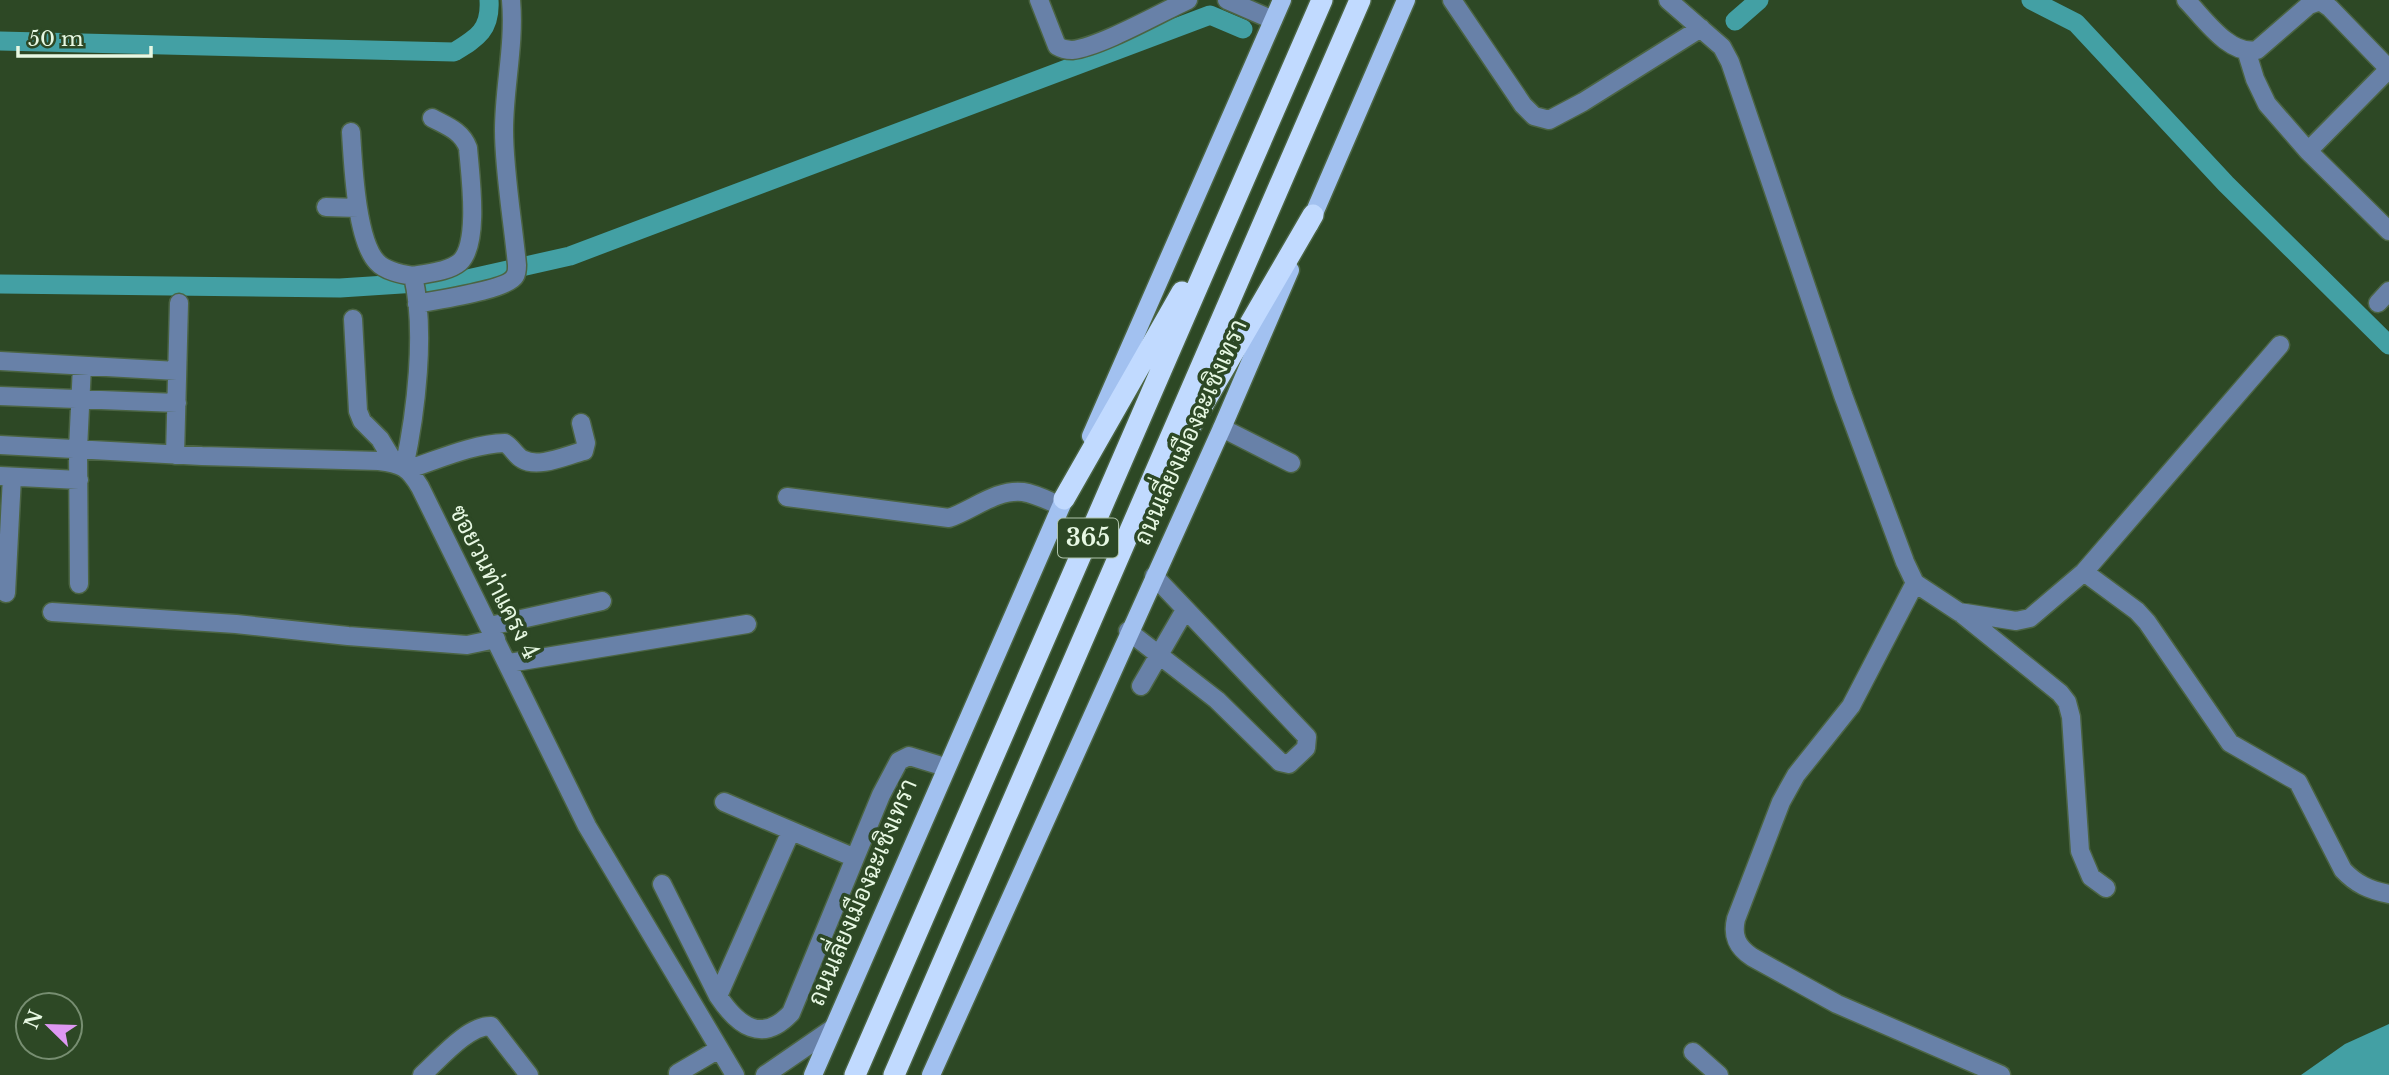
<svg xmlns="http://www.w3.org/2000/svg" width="2389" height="1075" viewBox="0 0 2389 1075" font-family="'Libre Baskerville',Sarabun,serif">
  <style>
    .water { fill: #43a0a4 }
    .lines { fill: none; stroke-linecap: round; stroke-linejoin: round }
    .canal { stroke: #43a0a4; stroke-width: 19 }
    .minor-casing { stroke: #4b6443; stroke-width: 21 }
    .major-casing { stroke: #4b6443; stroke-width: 21 }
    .highway-casing { stroke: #4b6443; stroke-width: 24 }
    .minor { stroke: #6881a8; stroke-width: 18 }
    .major { stroke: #a2c1f0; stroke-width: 18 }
    .highway { stroke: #c1daff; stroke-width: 21 }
    .labels { text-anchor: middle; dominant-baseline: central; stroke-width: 7; stroke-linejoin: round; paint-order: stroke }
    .shield { fill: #2d4825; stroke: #afc3aa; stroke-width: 2 }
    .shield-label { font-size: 23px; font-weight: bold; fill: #e7f8e3 }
    .street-label { font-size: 24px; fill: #e7f8e3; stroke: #2d4825 }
  </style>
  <rect width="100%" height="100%" fill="#2d4825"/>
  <!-- water -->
  <path class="water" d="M2389,1024V1075H2301L2345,1044Z"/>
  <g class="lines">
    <!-- canal -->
    <path class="canal" d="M2031,0L2076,23L2226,184L2389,345
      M1735,21L1759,0
      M0,41L454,52C477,38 491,30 489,0
      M0,284L340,288L463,280L570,256L1210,15L1243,29"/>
    <defs>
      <path id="minor" d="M1039,0L1057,46C1062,49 1066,50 1072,50C1100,47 1160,13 1188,0
        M1227,0L1273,20
        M1452,0L1523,105L1534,116L1549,120L1583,102L1701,28
        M1668,0L1722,47L1730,62L1843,395L1905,562L1915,583L1959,612L2016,621L2030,618L2084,572L2280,345
        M2186,0C2204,18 2229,56 2257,50L2309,5L2320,1L2330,8L2389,69
        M2247,53L2255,79L2267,104L2308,151L2389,231
        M351,132C353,163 356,240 377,262C385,271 401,274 413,276C426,331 416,413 404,468
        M2308,151L2389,69
        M326,207L358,208
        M413,276C427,273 448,272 460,262C480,243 470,174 468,148C462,131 447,126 432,118
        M2378,303L2389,291
        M417,304C435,300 508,290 515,276C517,273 517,269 517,265C513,222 504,172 504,130C504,87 515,44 511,0
        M353,319L358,411L362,421L380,439L395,464
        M0,361L177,371
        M0,396L177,403
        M1222,428L1291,463
        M0,445L202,456L379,461C402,464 408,467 420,487L587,826L735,1075
        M175,455L179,303
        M409,469C440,459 472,444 505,443C512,447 515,455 522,459C538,469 567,455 584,451L586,443L581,423
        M0,476L79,480
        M787,497L949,518C973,510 996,489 1023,492C1036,494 1049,501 1061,506
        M2084,572L2137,611L2147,622L2230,743L2298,782L2343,870C2356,884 2369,890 2389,894
        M1915,583L1851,706L1796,775L1781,802L1736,919C1732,936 1737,947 1752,957L1837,1004L2001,1075
        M79,584L78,449L82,366
        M6,593L12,477
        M52,612L236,624L348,636L467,645L496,639
        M1962,614L2060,693L2067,702L2071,717L2080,851L2091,877L2106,888
        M490,626L602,601
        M1128,631L1217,700L1280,762L1289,764L1306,748L1307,737L1154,576
        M509,663L747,624
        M1141,686L1185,610
        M724,802L855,858
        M662,884L718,996C738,1026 762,1044 791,1013L881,795L899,761L909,756L945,767
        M718,996L791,831
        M1693,1052L1719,1075
        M678,1073L719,1049
        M422,1075C439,1060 468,1025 491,1026L529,1075
        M765,1075L832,1029"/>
      <path id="major" d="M1309,225L1406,0
        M1091,436L1282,0
        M813,1075L1069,488
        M931,1075L1222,428L1290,270"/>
      <path id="highway" d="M1179,446L1313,215
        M1064,499L1182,292
        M855,1075L1322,0
        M894,1075L1360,0"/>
    </defs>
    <!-- minor casing -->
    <use href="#minor" class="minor-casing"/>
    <!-- major casing -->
    <use href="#major" class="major-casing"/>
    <!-- highway casing -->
    <use href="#highway" class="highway-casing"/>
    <!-- minor -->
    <use href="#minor" class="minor"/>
    <!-- major -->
    <use href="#major" class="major"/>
    <!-- highway -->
    <use href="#highway" class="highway"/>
  </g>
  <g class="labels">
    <!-- shield labels -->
    <rect class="shield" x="1058" y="518.5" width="60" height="39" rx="5"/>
    <g class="shield-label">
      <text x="1088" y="538">365</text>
    </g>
    <!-- street labels -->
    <g class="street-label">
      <text transform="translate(1190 432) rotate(-66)">ถนนเลี่ยงเมืองฉะเชิงเทรา</text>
      <text transform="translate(495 582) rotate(63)">ซอยวนท่าแครง 4</text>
      <text transform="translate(862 892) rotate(-67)">ถนนเลี่ยงเมืองฉะเชิงเทรา</text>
    </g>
  </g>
  <!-- north arrow -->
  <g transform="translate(49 1026) rotate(293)"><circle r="33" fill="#2d4825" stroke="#778e71" stroke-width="2"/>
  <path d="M0-5L12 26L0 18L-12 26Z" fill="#de98f2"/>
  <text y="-10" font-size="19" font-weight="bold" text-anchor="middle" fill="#e7f8e3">N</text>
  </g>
  <!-- scale -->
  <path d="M18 46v10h133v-10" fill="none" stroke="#e7f8e3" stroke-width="3.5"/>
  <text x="28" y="46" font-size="21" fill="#e7f8e3" stroke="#2d4825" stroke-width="5" paint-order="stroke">50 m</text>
</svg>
